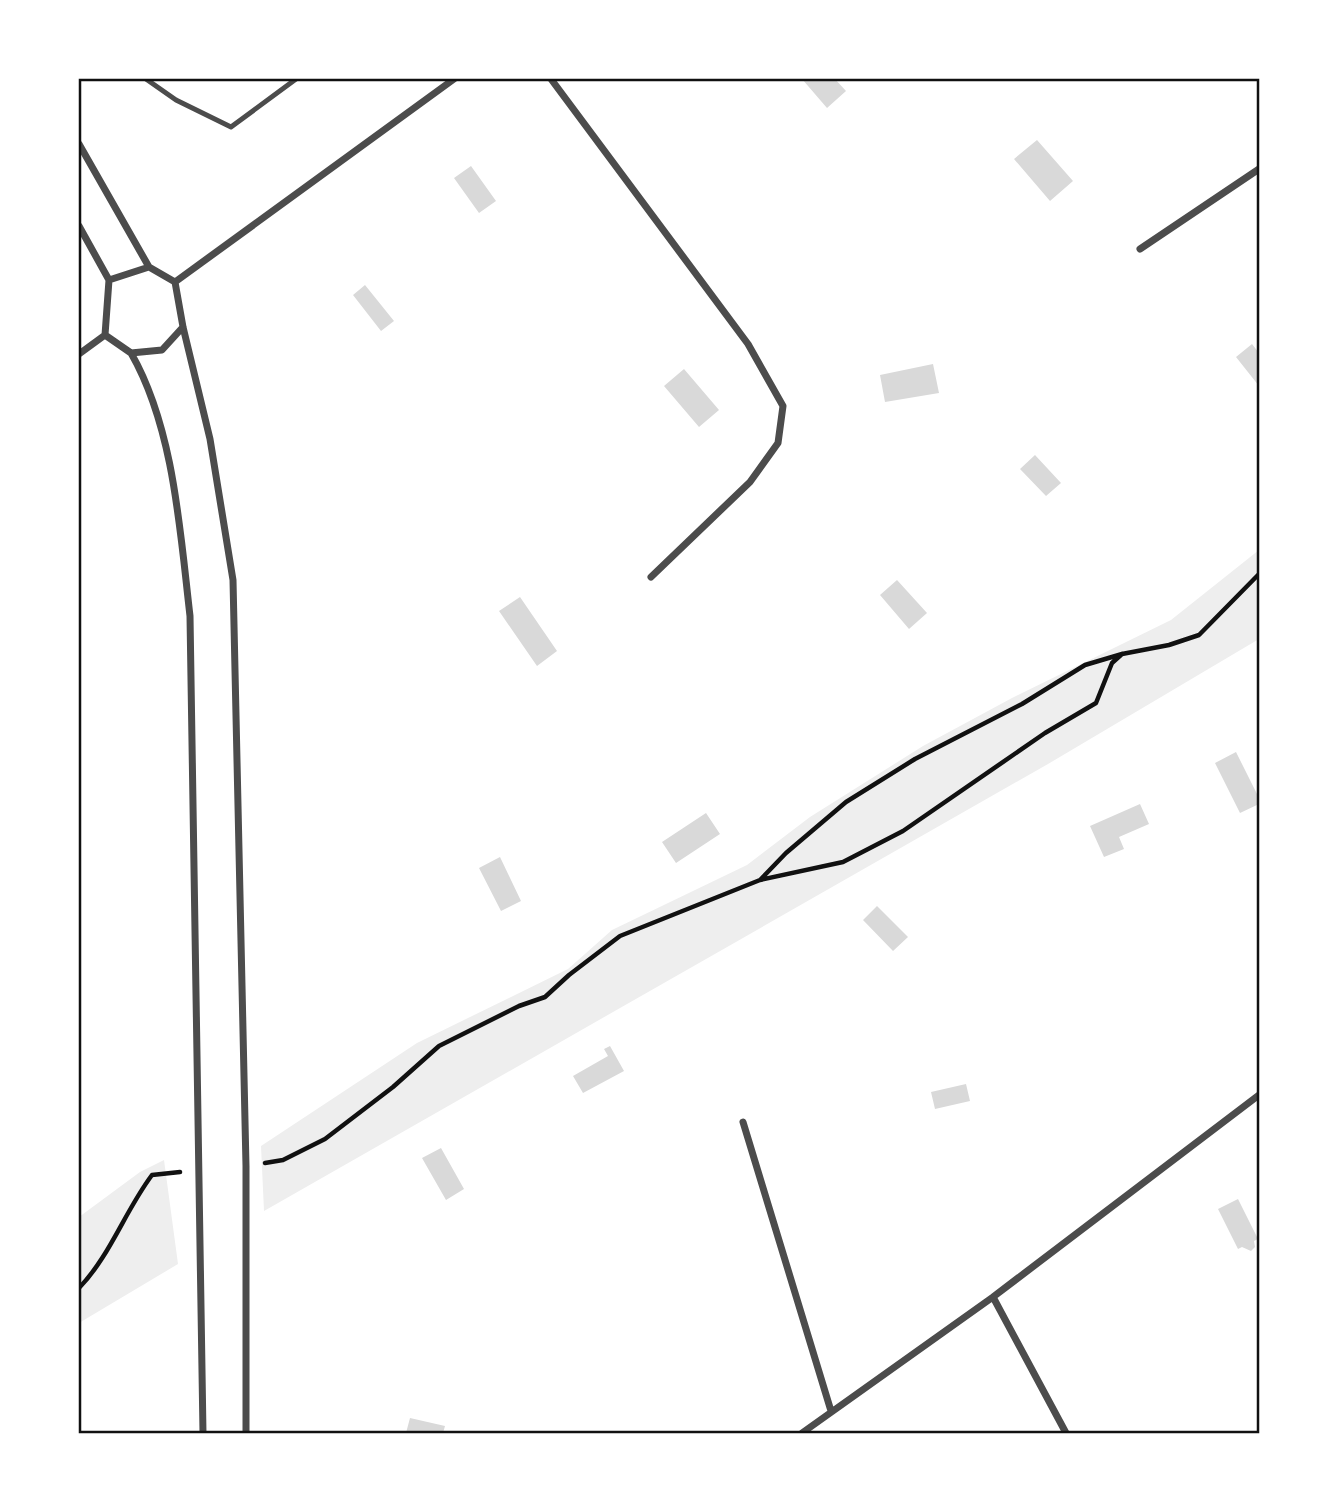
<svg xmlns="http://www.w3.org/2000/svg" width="1338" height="1512" viewBox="0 0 1338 1512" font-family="Mulish,sans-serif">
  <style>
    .green { fill: #eee }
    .water { fill: #d9d9d9 }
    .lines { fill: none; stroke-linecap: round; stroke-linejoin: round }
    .path { stroke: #111; stroke-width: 4.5 }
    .service { stroke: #4c4c4c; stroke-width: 5 }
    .minor { stroke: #4c4c4c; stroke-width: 7 }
    .neatline { fill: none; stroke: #111; stroke-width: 2.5 }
  </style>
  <rect width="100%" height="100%" fill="#fff"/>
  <!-- green -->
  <path class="green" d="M1259,550V639L1048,764L264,1211L261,1146L417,1043L568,969L612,930L747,865L810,817L923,746L1012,698L1171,620Z
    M164,1160L178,1264L79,1323V1217L140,1172Z"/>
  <!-- water -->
  <path class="water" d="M802,79H835L846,91L827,108Z
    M1037,140L1073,181L1050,201L1014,159Z
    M471,166L496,201L479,213L454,178Z
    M365,285L394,321L381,331L353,295Z
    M1252,344L1259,353V386L1236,357Z
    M933,364L939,393L885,402L880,375Z
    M684,369L719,410L699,427L664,386Z
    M1035,455L1061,483L1046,496L1020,469Z
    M897,580L927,613L909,629L880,595Z
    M520,597L557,651L537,666L499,611Z
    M1236,752L1259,798V804L1240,813L1215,763Z
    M1140,804L1149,824L1119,837L1124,849L1104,857L1090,826Z
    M706,813L720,834L676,863L662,842Z
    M500,857L521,901L501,911L479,868Z
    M877,906L908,937L893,951L863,920Z
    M610,1046L624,1071L583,1093L573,1076L608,1056L604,1049Z
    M966,1084L970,1101L935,1109L931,1092Z
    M441,1148L464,1189L446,1200L422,1158Z
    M1238,1199L1258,1239L1254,1241L1255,1247L1251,1251L1242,1247L1238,1249L1218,1209Z
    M410,1418L445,1426L443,1433H406Z"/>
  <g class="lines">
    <!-- path -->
    <path class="path" d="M761,879L786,853L846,802L915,759L1022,704L1085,665L1122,654L1169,645L1199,635L1259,574
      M265,1163L283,1160L325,1139L393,1087L439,1046L519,1006L545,997L569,975L620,936L760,880L843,862L903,831L1045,733L1096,703L1112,663L1122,654
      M79,1288C110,1256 125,1211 152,1175L180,1172"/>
    <!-- service -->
    <path class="service" d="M146,79L176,100L231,127L296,79"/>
    <!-- minor -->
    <path class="minor" d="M551,79L748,344L783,406L778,443L750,482L651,577
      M79,144L149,267
      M79,226L109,280
      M1140,249L1259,169
      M109,280L149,267L175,282
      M175,282L183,327L210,439L233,580L246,1166V1433
      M175,282L454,79
      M105,335L131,353L162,350L183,327
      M105,335L109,280
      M131,353C174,428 180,531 190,616L203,1433
      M79,354L105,335
      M743,1122L831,1411
      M993,1297L1066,1433
      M802,1433L993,1297L1259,1095"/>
  </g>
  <!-- border -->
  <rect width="1338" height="1512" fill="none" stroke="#ffffff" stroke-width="161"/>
  <rect x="80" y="80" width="1178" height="1352" class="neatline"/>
</svg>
